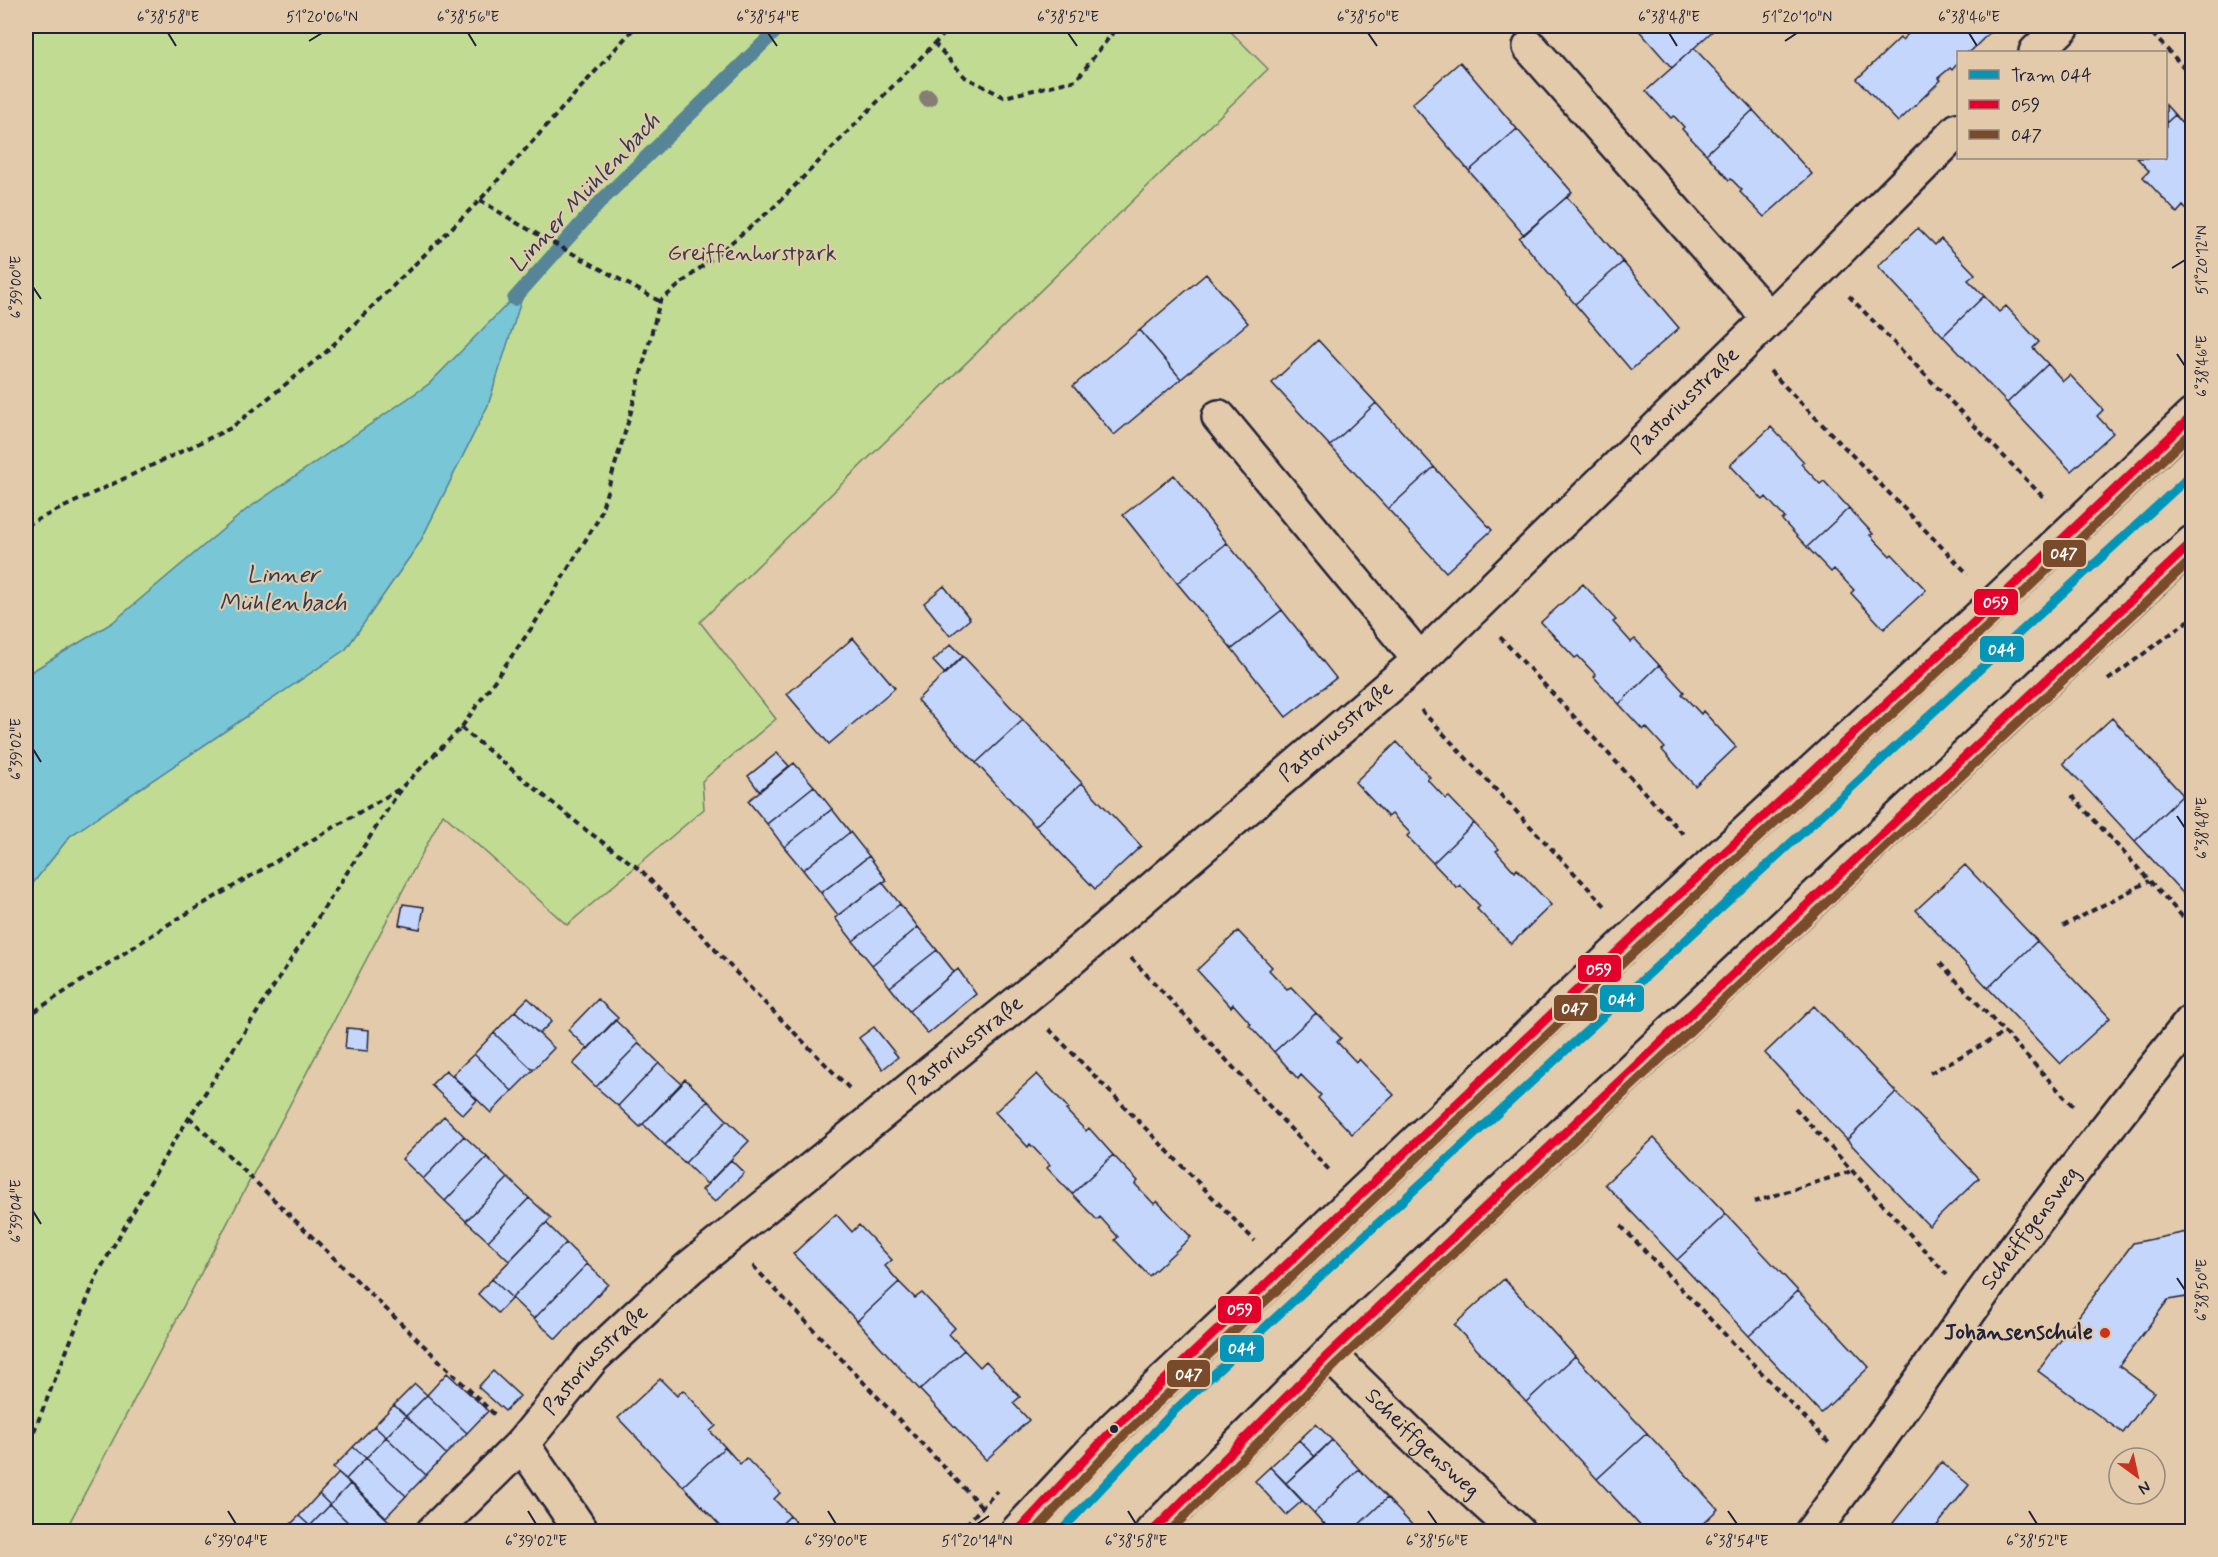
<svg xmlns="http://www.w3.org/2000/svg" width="2218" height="1557" viewBox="0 0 2218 1557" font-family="Mynerve,sans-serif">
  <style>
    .green { fill: #c1db92; stroke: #727e66; stroke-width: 1.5 }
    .water { fill: #79c7d6; stroke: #568598; stroke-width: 1.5 }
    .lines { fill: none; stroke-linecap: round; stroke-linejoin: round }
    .stream { stroke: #568598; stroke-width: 14 }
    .building { fill: #c4d6fc; stroke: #22223b; stroke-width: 1.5 }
    .street-casing { stroke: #22223b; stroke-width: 38 }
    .secondary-casing { stroke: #22223b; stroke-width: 38 }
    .path { stroke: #22223b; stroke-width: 4; stroke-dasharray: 6 4.5; stroke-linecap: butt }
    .street { stroke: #e2caaa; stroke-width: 33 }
    .secondary { stroke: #e2caaa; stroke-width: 33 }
    .bus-1-casing { stroke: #e2caaa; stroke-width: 14 }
    .bus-2-casing { stroke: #e2caaa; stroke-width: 14 }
    .bus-1 { stroke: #e4002b; stroke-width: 9 }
    .bus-2 { stroke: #7a4b2a; stroke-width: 9 }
    .tram-1-casing { stroke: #e2caaa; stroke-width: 14 }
    .tram-1 { stroke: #0595b8; stroke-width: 9 }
    .tree { fill: #867d74 }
    .ticks { fill: none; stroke: #22223b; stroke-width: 2 }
    .poi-dot { fill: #c8321e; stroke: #e2caaa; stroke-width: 2 }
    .bus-dot { fill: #22223b; stroke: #e2caaa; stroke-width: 2 }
    .labels { text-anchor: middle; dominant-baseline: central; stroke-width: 4.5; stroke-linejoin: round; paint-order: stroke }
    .park-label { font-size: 22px; fill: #3a3e48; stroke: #e2caaa }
    .street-label { font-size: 22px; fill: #22223b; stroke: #e2caaa }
    .poi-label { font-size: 22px; font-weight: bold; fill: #22223b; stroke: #e2caaa; text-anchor: end }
    .water-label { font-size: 24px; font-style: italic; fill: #2f3b52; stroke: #e2caaa }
    .line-badge { stroke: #e2caaa; stroke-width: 2 }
    .badge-label { font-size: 16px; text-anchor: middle; font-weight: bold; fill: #fff }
    .neatline { fill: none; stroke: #22223b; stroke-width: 2 }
    .ticks-label { font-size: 15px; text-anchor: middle; fill: #22223b }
  </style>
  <rect width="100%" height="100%" fill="#e2caaa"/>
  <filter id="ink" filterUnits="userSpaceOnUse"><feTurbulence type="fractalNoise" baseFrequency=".0167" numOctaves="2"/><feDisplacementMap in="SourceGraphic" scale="12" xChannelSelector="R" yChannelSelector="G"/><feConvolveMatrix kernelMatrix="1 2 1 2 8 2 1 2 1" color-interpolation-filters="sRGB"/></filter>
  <g filter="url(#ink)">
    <!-- green -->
    <path class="green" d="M26,26H1225L1268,69L700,622L776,719L702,781L704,809L567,925L443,814L65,1531H26V892L70,836L346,649L420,542L488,405L525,287L429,384L246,510L112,623L26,675Z"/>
    <!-- water -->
    <path class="water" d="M526,285L488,405L420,542L346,649L70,836L26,892V675L112,623L246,510L429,384Z"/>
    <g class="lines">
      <!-- stream -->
      <path class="stream" d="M514,299L602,200L781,26"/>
    </g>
    <!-- building -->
    <path class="building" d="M1635,26H1715L1717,27L1672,68Z
      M1914,26H1984L1990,32L1970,52H1958V63L1952,70L1950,68L1938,78L1941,80L1898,122L1857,79L1900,38L1902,40L1912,30L1911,28Z
      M1694,48L1753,110L1706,154L1682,129L1684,127L1674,116L1671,118L1646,91Z
      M1460,62L1517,129L1469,171L1412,104Z
      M2166,105L2175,115L2166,123Z
      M1753,110L1812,174L1764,217L1740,192L1742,190L1731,179L1729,180L1706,154Z
      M2175,115L2192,134V216L2183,206L2177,213L2143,177L2149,171L2137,158H2166V123Z
      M1517,129L1572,192L1524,235L1469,171Z
      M1567,197L1623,262L1575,304L1519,238Z
      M1918,228L1935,245L1941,239L1975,274L1968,280L1984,296L1943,336L1878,266Z
      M1623,262L1679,328L1631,370L1575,304Z
      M1206,274L1248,323L1181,379L1140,330Z
      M1984,296L1999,312L2006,306L2039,342L2033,348L2048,364L2007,403L1943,336Z
      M1140,330L1181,379L1114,435L1073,386Z
      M1318,340L1376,403L1330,446L1272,383Z
      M2048,364L2063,381L2070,375L2103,410L2097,416L2113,433L2071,471L2007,403Z
      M1376,403L1434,467L1388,509L1330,446Z
      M1771,427L1804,462L1801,464L1820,484L1824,481L1849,508L1807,547L1782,520L1785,518L1766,497L1763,500L1730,465Z
      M1434,467L1492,530L1446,572L1388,509Z
      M1174,475L1227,543L1177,583L1123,515Z
      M1849,508L1873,534L1870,535L1890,556L1892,554L1926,590L1884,629L1851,593L1854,590L1834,569L1831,572L1807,547Z
      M1227,543L1282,610L1232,649L1177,583Z
      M1583,584L1616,620L1613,622L1631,642L1635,639L1659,665L1619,704L1594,677L1596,675L1578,656L1575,658L1541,622Z
      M944,586L970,619L950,636L924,603Z
      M1282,610L1336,678L1286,717L1232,649Z
      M853,638L895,688L829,744L787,694Z
      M951,644L963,656L945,674L933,661Z
      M963,656L1023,720L976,763L917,700Z
      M1659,665L1684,692L1682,694L1701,714L1703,711L1736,747L1695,786L1662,750L1665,748L1646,727L1643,730L1619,704Z
      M2112,718L2183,795L2135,841L2063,763Z
      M1023,720L1082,783L1035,826L976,763Z
      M1397,742L1430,777L1427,779L1446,799L1449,797L1474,823L1433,863L1407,836L1410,833L1392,814L1388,817L1355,782Z
      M777,753L789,766L759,791L748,776Z
      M794,763L814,786L767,824L748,801Z
      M1082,783L1141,846L1095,889L1035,826Z
      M814,786L832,809L784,847L767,824Z
      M2183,795L2192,805V903L2135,841Z
      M832,809L850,832L803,870L784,847Z
      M1474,823L1499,849L1496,851L1515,872L1517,869L1551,905L1511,944L1477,909L1480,906L1460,885L1457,888L1433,863Z
      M850,832L869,856L821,893L803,870Z
      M869,856L887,881L882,882L838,915L821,893Z
      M1965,865L2037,941L1988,988L1916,910Z
      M882,882L900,904L853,941L835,918Z
      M403,904L424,907L420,929L399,925Z
      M900,904L918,927L872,965L853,941Z
      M918,927L937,950L890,987L872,965Z
      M1238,931L1272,967L1269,970L1287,989L1291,987L1316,1013L1274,1052L1249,1025L1251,1024L1233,1004L1231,1007L1197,970Z
      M2037,941L2110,1018L2060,1064L1988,988Z
      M937,950L954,972L909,1011L890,987Z
      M958,969L976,994L928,1034L909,1011Z
      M528,998L552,1021L539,1034L515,1011Z
      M598,999L618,1018L588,1049L568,1030Z
      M1814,1006L1896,1092L1847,1140L1765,1053Z
      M515,1011L554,1048L533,1070L494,1033Z
      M1316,1013L1341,1038L1337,1042L1356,1062L1359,1059L1394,1095L1352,1134L1318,1098L1321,1095L1301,1075L1298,1079L1274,1052Z
      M615,1020L639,1043L596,1087L573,1064Z
      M874,1027L898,1057L883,1069L859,1038Z
      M347,1028L369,1030L368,1051L345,1049Z
      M494,1033L533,1070L512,1091L474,1054Z
      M639,1043L659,1063L618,1106L596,1087Z
      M474,1054L512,1091L491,1113L452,1075Z
      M659,1063L682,1084L640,1127L618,1106Z
      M446,1070L477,1100L463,1115L431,1085Z
      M1037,1074L1069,1109L1066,1110L1086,1131L1089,1128L1113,1155L1072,1194L1047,1168L1050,1165L1030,1144L1028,1147L995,1112Z
      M685,1079L708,1101L665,1145L643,1124Z
      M1896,1092L1979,1178L1929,1226L1847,1140Z
      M708,1101L727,1120L685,1163L665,1145Z
      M444,1116L464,1136L423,1179L402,1159Z
      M727,1120L749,1141L707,1184L685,1163Z
      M464,1136L487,1157L445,1201L423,1179Z
      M1654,1138L1726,1214L1677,1260L1605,1184Z
      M1113,1155L1138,1181L1135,1184L1154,1204L1157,1201L1191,1237L1149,1276L1115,1240L1118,1237L1100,1217L1097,1220L1072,1194Z
      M487,1157L508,1178L466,1221L445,1201Z
      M731,1160L744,1173L715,1202L702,1190Z
      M508,1178L529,1198L488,1241L466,1221Z
      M529,1198L551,1218L509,1261L488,1241Z
      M836,1214L852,1232L859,1225L892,1260L885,1266L899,1282L857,1321L793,1254Z
      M1726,1214L1798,1291L1749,1336L1677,1260Z
      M546,1223L566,1243L512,1298L492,1279Z
      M2192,1231V1296L2168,1300L2119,1366L2154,1392L2123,1433L2038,1371L2133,1243Z
      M566,1243L587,1264L534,1319L512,1298Z
      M587,1264L608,1284L556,1339L534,1319Z
      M492,1279L512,1298L498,1313L478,1294Z
      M1504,1279L1575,1356L1526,1402L1454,1325Z
      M899,1282L915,1298L922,1293L955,1328L949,1334L964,1350L920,1390L857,1321Z
      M1798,1291L1869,1367L1821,1413L1749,1336Z
      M964,1350L980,1367L986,1361L1020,1397L1013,1403L1029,1420L986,1460L920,1390Z
      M1575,1356L1647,1433L1597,1479L1526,1402Z
      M493,1371L520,1396L505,1411L478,1387Z
      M447,1373L488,1411L467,1433L427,1395Z
      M660,1379L677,1396L683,1390L716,1426L710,1431L725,1447L683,1486L618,1418Z
      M415,1384L427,1395L406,1416L394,1405Z
      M427,1395L467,1433L446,1454L406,1416Z
      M394,1405L406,1416L386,1437L374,1426Z
      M406,1416L446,1454L426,1475L386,1437Z
      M1316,1424L1332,1440L1315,1457L1299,1440Z
      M374,1426L386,1437L366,1458L353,1447Z
      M1647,1433L1718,1509L1694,1532H1646L1597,1479Z
      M386,1437L426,1475L406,1496L366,1458Z
      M1299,1440L1315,1457L1286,1483L1270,1467Z
      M1332,1440L1359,1469L1314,1513L1286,1483Z
      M353,1447L366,1458L346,1479L333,1468Z
      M725,1447L740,1464L746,1458L780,1493L774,1499L790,1516L773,1532H726L683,1486Z
      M366,1458L406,1496L386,1517L346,1479Z
      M1941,1462L1969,1485L1932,1532H1886Z
      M1270,1467L1302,1501L1286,1515L1255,1481Z
      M1359,1469L1387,1498L1351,1532H1331L1314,1513Z
      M339,1473L350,1484L330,1505L319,1494Z
      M350,1484L390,1522L381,1532H358L330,1505Z
      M319,1494L330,1505L310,1526L299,1516Z
      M1387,1498L1414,1527L1409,1532H1351Z
      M330,1505L358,1532H316L310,1526Z
      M299,1516L310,1526L304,1532H283Z
      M790,1516L804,1532H773Z
      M1324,1523L1331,1532H1315Z"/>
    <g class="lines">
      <defs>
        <g id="street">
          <path d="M1530,47L1769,318"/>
          <path d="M2036,52L2063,26"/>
          <path d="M1219,417L1420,660"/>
          <path id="s1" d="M1329,1354L1423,1446L1518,1532"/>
          <path d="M522,1444L582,1532"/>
          <path id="s2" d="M433,1532L522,1444L593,1357L689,1268L1052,975L1420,660L1822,267L1958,130"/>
          <path id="s3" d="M1812,1532C1868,1458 1920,1381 1973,1306C2043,1208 2117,1114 2192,1021"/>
        </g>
        <path id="secondary" d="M1017,1532L1116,1426L1282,1269L1634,936L1996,602L2192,416
          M1152,1532L1329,1354L2192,543"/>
      </defs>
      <!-- street casing -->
      <use href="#street" class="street-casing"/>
      <!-- secondary casing -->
      <use href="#secondary" class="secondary-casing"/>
      <!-- path -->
      <path class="path" d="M2145,26L2192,76
        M934,43L965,77L1004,97L1076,80L1118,26
        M480,200L517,223L659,301
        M1849,296L2046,500
        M1770,371L1968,574
        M26,525L231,428L326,352L480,200L636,26
        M1500,637L1685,836
        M2108,680L2192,618
        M1421,710L1607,908
        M461,728L586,830L642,871L757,995L849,1088
        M2072,796L2192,927
        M2063,926L2149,881
        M1131,958L1331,1172
        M1940,963L2075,1108
        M26,1017L169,924L401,788
        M1049,1029L1255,1241
        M1930,1073L2006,1032
        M1795,1108L1947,1275
        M189,1117L495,1415
        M1754,1202L1852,1171
        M1621,1226L1829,1443
        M753,1266L982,1507
        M26,1451L98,1273L171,1146L402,787L461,728L533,626L599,518L629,419L660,301L772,209L952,26
        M959,1532L997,1491"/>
      <!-- street -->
      <use href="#street" class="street"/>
      <!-- secondary -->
      <use href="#secondary" class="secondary"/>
      <defs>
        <path id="bus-1" d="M1017,1532L1116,1426L1634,936L1996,602L2192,416
          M1152,1532L1329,1354L2192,543"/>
        <path id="bus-2" d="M1034,1532L1125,1434L1642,945L2004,611L2192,432
          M1169,1532L1337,1363L2192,559"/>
      </defs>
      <!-- bus-1 casing -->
      <use href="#bus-1" class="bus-1-casing"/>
      <!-- bus-2 casing -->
      <use href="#bus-2" class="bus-2-casing"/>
      <!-- bus-1 -->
      <use href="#bus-1" class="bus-1"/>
      <!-- bus-2 -->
      <use href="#bus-2" class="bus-2"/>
      <defs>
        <path id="tram-1" d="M1060,1532L1175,1410L2192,474"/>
      </defs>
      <!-- tram-1 casing -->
      <use href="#tram-1" class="tram-1-casing"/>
      <!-- tram-1 -->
      <use href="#tram-1" class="tram-1"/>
    </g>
    <!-- trees -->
    <circle class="tree" cx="928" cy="98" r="9"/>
  </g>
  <!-- ticks -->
  <path class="ticks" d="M168,33L176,46M468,33L476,46M768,33L777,46M1068,33L1077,46M1368,33L1377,46M1669,33L1677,46M1969,33L1977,46M309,41L322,33M1785,41L1797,33M2172,268L2185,260M33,287L41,299M2177,354L2185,366M33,749L41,762M2177,816L2185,828M33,1211L41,1224M2177,1278L2185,1290M228,1511L236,1524M528,1511L536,1524M828,1511L836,1524M1128,1511L1136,1524M1428,1511L1437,1524M1728,1511L1737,1524M2029,1511L2037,1524M977,1524L989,1516"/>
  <!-- markers -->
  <circle class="poi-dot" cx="2105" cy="1333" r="6"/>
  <circle class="bus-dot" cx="1114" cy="1429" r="5"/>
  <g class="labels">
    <!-- park labels -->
    <g class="park-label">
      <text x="752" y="254">Greiffenhorstpark</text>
    </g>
    <!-- street labels -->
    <g class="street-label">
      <text stroke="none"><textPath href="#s2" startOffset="1690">Pastoriusstraße</textPath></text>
      <text stroke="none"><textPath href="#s2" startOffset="1209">Pastoriusstraße</textPath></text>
      <text stroke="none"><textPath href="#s2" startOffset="723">Pastoriusstraße</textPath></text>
      <text stroke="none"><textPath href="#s3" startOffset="374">Scheiffgensweg</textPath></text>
      <text stroke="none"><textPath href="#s2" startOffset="237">Pastoriusstraße</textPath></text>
      <text stroke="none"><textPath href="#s1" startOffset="129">Scheiffgensweg</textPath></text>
    </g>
    <!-- poi labels -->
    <g class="poi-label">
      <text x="2093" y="1333">Johansenschule</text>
    </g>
    <!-- water labels -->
    <g class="water-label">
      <text transform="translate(585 193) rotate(-47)">Linner Mühlenbach</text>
      <text x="283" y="575">Linner<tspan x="283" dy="28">Mühlenbach</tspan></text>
    </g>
  </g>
  <g class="line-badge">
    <rect x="2042" y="539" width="45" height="29" rx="6" fill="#7a4b2a"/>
    <rect x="1973" y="588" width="46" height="28" rx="6" fill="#e4002b"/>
    <rect x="1979" y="635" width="46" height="28" rx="6" fill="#0595b8"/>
    <rect x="1577" y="954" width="45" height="29" rx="6" fill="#e4002b"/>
    <rect x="1599" y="984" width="46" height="29" rx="6" fill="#0595b8"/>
    <rect x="1553" y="994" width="45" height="28" rx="6" fill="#7a4b2a"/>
    <rect x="1217" y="1295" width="45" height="29" rx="6" fill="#e4002b"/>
    <rect x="1219" y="1334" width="46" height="29" rx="6" fill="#0595b8"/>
    <rect x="1166" y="1359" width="45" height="29" rx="6" fill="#7a4b2a"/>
  </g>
  <g class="badge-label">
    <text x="2064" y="559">047</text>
    <text x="1996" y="608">059</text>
    <text x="2002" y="655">044</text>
    <text x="1599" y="975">059</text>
    <text x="1622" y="1005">044</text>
    <text x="1575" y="1014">047</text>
    <text x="1240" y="1315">059</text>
    <text x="1242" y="1354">044</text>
    <text x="1189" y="1380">047</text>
  </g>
  <!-- margin -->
  <rect width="2218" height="1557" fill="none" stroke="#e2caaa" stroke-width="66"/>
  <!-- legend -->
  <rect x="1957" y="51" width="210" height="108" fill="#e2caaa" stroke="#95877e" stroke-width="1.5"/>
  <rect x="1969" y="70" width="30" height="9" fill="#0595b8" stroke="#95877e" stroke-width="1.5"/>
  <text x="2011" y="81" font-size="18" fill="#22223b">Tram 044</text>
  <rect x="1969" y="100" width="30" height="9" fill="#e4002b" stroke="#95877e" stroke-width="1.5"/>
  <text x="2011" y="111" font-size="18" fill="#22223b">059</text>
  <rect x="1969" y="130" width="30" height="9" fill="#7a4b2a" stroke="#95877e" stroke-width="1.5"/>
  <text x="2011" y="141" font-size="18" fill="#22223b">047</text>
  <!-- north arrow -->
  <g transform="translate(2137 1476) rotate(147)"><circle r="28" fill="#e2caaa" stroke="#95877e" stroke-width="1.5"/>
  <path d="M0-4.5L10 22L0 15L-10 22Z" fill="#c8321e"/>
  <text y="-9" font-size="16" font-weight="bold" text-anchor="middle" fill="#22223b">N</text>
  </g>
  <rect x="33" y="33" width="2152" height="1491" class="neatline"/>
  <g class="ticks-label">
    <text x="168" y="22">6°38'58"E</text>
    <text x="322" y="22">51°20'06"N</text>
    <text x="468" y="22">6°38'56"E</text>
    <text x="768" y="22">6°38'54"E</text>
    <text x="1068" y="22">6°38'52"E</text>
    <text x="1368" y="22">6°38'50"E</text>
    <text x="1669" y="22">6°38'48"E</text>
    <text x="1797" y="22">51°20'10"N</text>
    <text x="1969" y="22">6°38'46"E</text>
    <text transform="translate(2202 260) rotate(-90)" y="5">51°20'12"N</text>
    <text transform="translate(16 287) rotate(-90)" y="5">6°39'00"E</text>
    <text transform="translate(2202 366) rotate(-90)" y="5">6°38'46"E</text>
    <text transform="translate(16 749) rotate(-90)" y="5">6°39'02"E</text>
    <text transform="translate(2202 828) rotate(-90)" y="5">6°38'48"E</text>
    <text transform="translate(16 1211) rotate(-90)" y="5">6°39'04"E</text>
    <text transform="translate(2202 1290) rotate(-90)" y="5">6°38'50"E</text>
    <text x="236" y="1546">6°39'04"E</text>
    <text x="536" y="1546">6°39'02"E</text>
    <text x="836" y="1546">6°39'00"E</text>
    <text x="977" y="1546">51°20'14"N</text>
    <text x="1136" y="1546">6°38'58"E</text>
    <text x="1437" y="1546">6°38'56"E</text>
    <text x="1737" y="1546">6°38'54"E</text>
    <text x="2037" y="1546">6°38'52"E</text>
  </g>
</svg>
